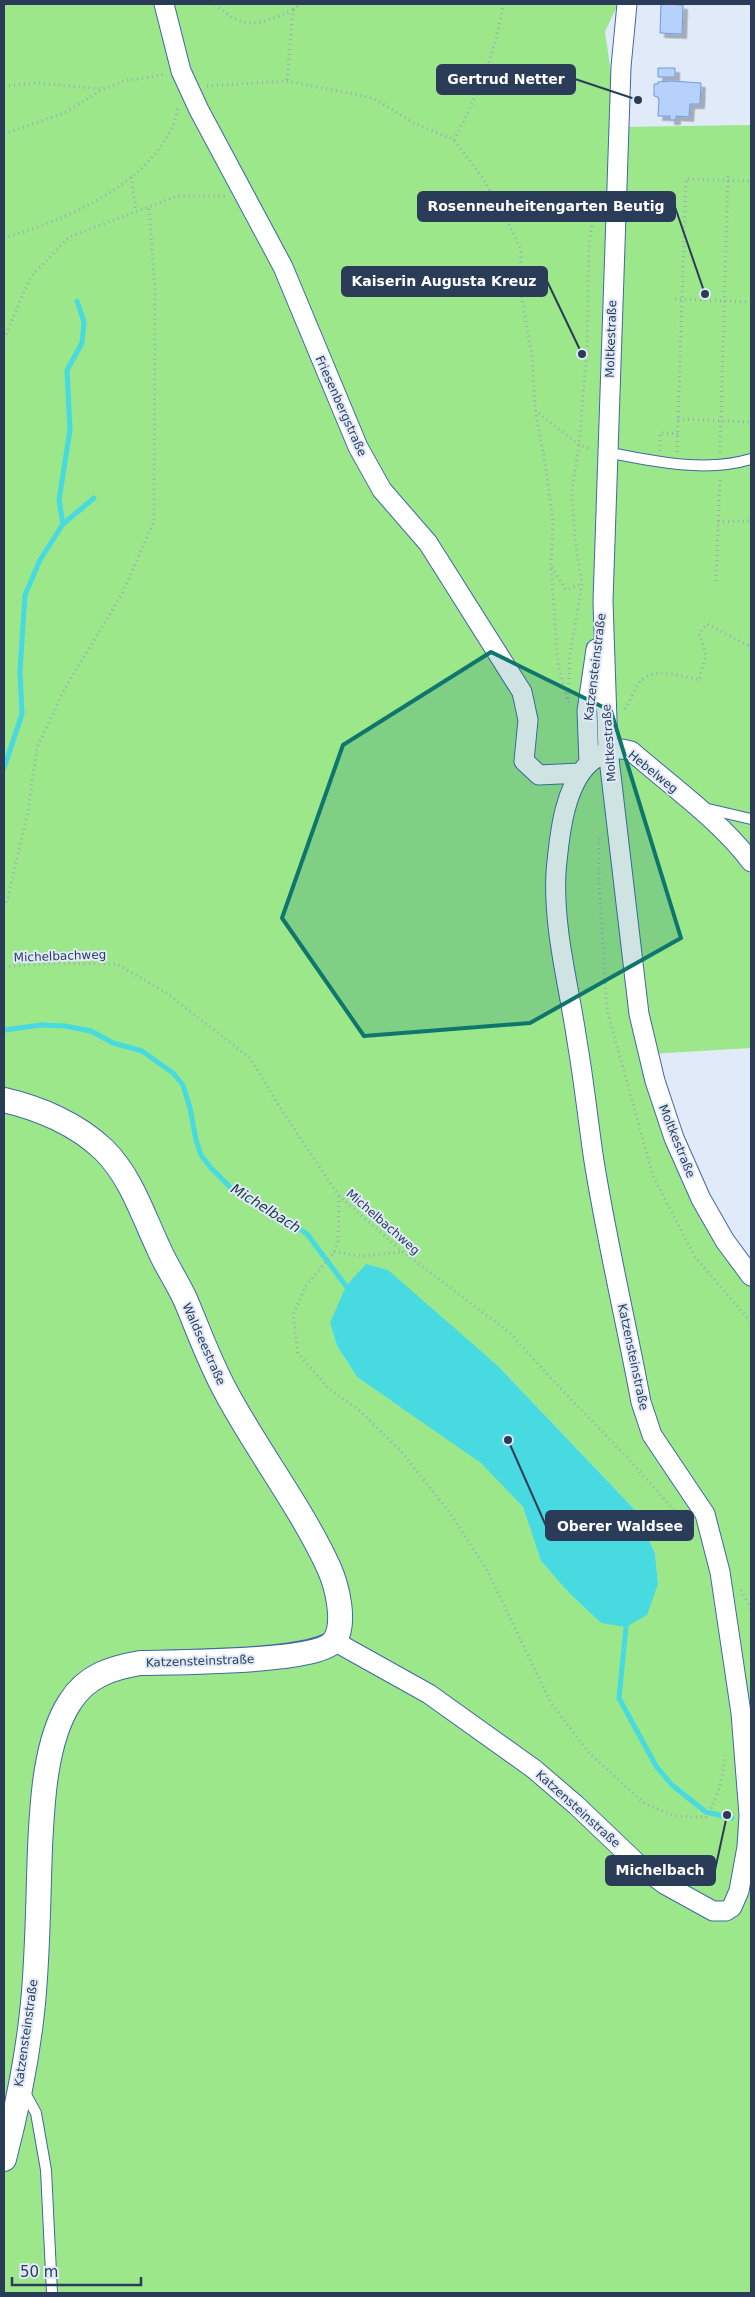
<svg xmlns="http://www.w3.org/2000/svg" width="755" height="2297" viewBox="0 0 755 2297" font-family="'DejaVu Sans',sans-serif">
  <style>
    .green { fill: #9ce78a; fill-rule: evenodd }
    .water { fill: #48dae1 }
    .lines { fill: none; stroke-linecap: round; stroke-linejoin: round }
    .stream { stroke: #48dae1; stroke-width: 5 }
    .building { fill: #b6d1fb; stroke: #709adc; filter: url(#shadow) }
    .service-casing { stroke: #4067a5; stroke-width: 12 }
    .minor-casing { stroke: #4067a5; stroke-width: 21 }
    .tertiary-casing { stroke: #4067a5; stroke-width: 26 }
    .path { stroke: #9da9bd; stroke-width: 3; stroke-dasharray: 1 4; stroke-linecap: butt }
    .service { stroke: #fff; stroke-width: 10 }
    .minor { stroke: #fff; stroke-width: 19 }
    .tertiary { stroke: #fff; stroke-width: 24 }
    .marked { fill: #0f766e; fill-opacity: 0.2; stroke: #0f766e; stroke-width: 4; stroke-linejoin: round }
    .labels { text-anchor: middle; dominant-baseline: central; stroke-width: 4; stroke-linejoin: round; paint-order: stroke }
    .street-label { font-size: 12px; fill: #2b3c59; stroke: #e1eaf9 }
    .water-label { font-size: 14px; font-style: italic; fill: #1a393a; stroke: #e1eaf9 }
    .leader { fill: none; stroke: #2b3c59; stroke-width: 2 }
    .callout-dot { fill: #2b3c59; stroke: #e1eaf9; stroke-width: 2 }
    .callout { fill: #2b3c59; stroke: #2b3c59; stroke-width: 2 }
    .callout-label { font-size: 14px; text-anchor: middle; font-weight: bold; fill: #fff }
  </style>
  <defs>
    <filter id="shadow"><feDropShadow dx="4.5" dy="4.5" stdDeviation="0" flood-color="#0004"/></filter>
  </defs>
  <rect width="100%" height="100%" fill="#e1eaf9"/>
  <!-- green -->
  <path class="green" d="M4,4H618L605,32L619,127L751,125V1048L649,1054L674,1138L751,1276V2293H4ZM603,605L608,750L589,762ZM442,1319L498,1366L635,1510L655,1553L658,1584L601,1623L569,1593L541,1561L523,1507L481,1462L357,1377L337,1346L330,1323Z"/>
  <!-- water -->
  <path class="water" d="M366,1264L388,1270L498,1366L635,1510L655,1553L658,1584L647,1615L626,1627L601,1623L569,1593L541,1561L523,1507L481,1463L357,1377L337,1346L330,1323L346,1286Z"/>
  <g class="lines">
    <!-- stream -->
    <path class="stream" d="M63,524L59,500L70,430L67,370L82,343L84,322L77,301
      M4,768L22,714L20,671L25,595L40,560L63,524L94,498
      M4,1030L41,1025L65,1026L91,1031L113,1043L142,1051L173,1073L183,1085L190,1108L196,1140L201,1155L211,1168L234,1191L282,1217L307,1234L346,1286
      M626,1627L619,1698L656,1766L672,1785L706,1812L732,1818"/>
  </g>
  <!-- building -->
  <path class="building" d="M661,4L683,5L682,34L660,33Z
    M658,68H675V77H658Z
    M672,81L701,83L700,104H690L689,117L676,116V120H670V116H658L659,100L658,97L654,96V84H658V82Z"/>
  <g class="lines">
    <defs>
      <path id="service" d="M606,452C653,461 705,473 751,459
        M704,808L751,819
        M24,2091L36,2113L46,2170L52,2293"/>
      <path id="minor" d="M164,4L181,71L199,110L283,267L358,447L382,490L428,543L522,692L528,720L524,761L539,775L580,773
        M627,4L621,67L603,601L608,750L639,1014L655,1081L674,1138L701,1199L725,1241L751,1276
        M589,763L587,711L596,649
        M334,1641L429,1694L534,1769L576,1805L639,1865L664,1884L713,1911H726L732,1907L739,1891L747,1847L749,1815L741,1713L720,1572L705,1514L652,1435L641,1402C626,1322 607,1242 594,1161C588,1121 584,1081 577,1041C569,985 553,930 556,872C559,838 564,778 596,758C610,749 615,746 631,751C668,783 723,823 751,862"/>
      <path id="tertiary" d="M4,1100C39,1108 77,1124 104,1150C131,1177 142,1213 158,1247C166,1266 178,1283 186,1301C199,1332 210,1363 226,1392C258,1452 301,1507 329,1568C337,1586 346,1622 335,1640C320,1663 172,1662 140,1663C111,1668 86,1676 70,1702C45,1740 42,1804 40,1848C38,1900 38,1952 33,2003C28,2055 17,2109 4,2159"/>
    </defs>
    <!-- service casing -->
    <use href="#service" class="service-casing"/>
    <!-- minor casing -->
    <use href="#minor" class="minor-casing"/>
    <!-- tertiary casing -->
    <use href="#tertiary" class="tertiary-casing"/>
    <!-- path -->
    <path class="path" d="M215,4C246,32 258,25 293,10L287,81
      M293,10L301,4
      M4,86L37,83L102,89
      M207,86L287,81L373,98L414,123L454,140L482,177L505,216L521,250V294L532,356L535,409L545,463L553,522L551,565L558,664L568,702L571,704
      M4,134L64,113L103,89L125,81L166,74
      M454,140C477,97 496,52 503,4
      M131,177L136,211
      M4,238C62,221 143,188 171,129C175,123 176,114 178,107
      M675,299L751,302
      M4,339L30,278L69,237L177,196H226
      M535,410L579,445L591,449
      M678,419L751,422
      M660,451V433L678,434
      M677,452L686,179L751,181
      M720,452L728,175
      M718,522L751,521
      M552,567L566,590L581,584
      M716,581L720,476
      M568,699L570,653L582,584L575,539L572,489L579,445L587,350L589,244L597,191
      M625,709C630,702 633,692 638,684C652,665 680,676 699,680L706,655L699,633L707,624L751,647
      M599,838V883L607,1010L653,1176L695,1257L751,1322
      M4,907L8,897L28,811L37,747L65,688L122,594L154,521L155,290L149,206
      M4,967L50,963L117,964L168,994L250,1058L281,1109L339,1196L403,1252L510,1333L562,1390L624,1454L689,1527
      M4,1025H9
      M339,1196L338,1241L334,1252L305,1287L293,1315L298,1353L328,1388L359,1410L401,1451L450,1513L487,1570L551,1703L589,1753L645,1804L675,1816L706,1817C717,1799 724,1776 725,1755
      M334,1252L363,1256L403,1252
      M741,1590L751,1609"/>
    <!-- service -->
    <use href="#service" class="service"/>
    <!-- minor -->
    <use href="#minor" class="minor"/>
    <!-- tertiary -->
    <use href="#tertiary" class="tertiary"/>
  </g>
  <!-- marked area -->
  <path class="marked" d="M491,652L611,711L681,938L530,1023L364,1036L282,918L343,745Z"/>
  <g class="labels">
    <!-- street labels -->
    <g class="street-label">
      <text transform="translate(611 339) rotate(-88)">Moltkestraße</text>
      <text transform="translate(341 406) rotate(66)">Friesenbergstraße</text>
      <text transform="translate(595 667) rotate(-83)">Katzensteinstraße</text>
      <text transform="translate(609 743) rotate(-94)">Moltkestraße</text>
      <text transform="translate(653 772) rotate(39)">Hebelweg</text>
      <text transform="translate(60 956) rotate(-2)">Michelbachweg</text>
      <text transform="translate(677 1141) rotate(68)">Moltkestraße</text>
      <text transform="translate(383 1222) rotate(41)">Michelbachweg</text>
      <text transform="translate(204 1344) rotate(66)">Waldseestraße</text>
      <text transform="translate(633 1357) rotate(78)">Katzensteinstraße</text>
      <text transform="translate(200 1661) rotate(-2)">Katzensteinstraße</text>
      <text transform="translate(578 1809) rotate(42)">Katzensteinstraße</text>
      <text transform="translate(26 2033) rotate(-82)">Katzensteinstraße</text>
    </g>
    <!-- water labels -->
    <g class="water-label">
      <text transform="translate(266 1208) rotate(32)">Michelbach</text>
    </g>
  </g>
  <!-- callouts -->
  <path class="leader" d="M638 100L575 79M705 294L675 207M582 354L547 281M508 1440L546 1526M727 1815L715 1870"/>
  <g class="callout-dot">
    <circle cx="638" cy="100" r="5"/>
    <circle cx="705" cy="294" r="5"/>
    <circle cx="582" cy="354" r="5"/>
    <circle cx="508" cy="1440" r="5"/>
    <circle cx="727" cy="1815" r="5"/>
  </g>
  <g class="callout">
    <rect x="437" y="65" width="138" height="29" rx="5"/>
    <rect x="418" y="192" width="257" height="29" rx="5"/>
    <rect x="342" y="267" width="205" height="29" rx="5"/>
    <rect x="546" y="1511" width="147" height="29" rx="5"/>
    <rect x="606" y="1856" width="109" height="29" rx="5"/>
  </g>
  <g class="callout-label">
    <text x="506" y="84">Gertrud Netter</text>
    <text x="546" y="211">Rosenneuheitengarten Beutig</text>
    <text x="444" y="286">Kaiserin Augusta Kreuz</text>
    <text x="620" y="1531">Oberer Waldsee</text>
    <text x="660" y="1875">Michelbach</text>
  </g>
  <!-- border -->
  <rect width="755" height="2297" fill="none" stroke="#2b3c59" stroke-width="10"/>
  <!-- scale -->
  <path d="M12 2277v8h129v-8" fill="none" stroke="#2b3c59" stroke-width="2.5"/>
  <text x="20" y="2277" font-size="15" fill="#2b3c59" stroke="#e1eaf9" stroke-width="4" paint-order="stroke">50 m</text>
</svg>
